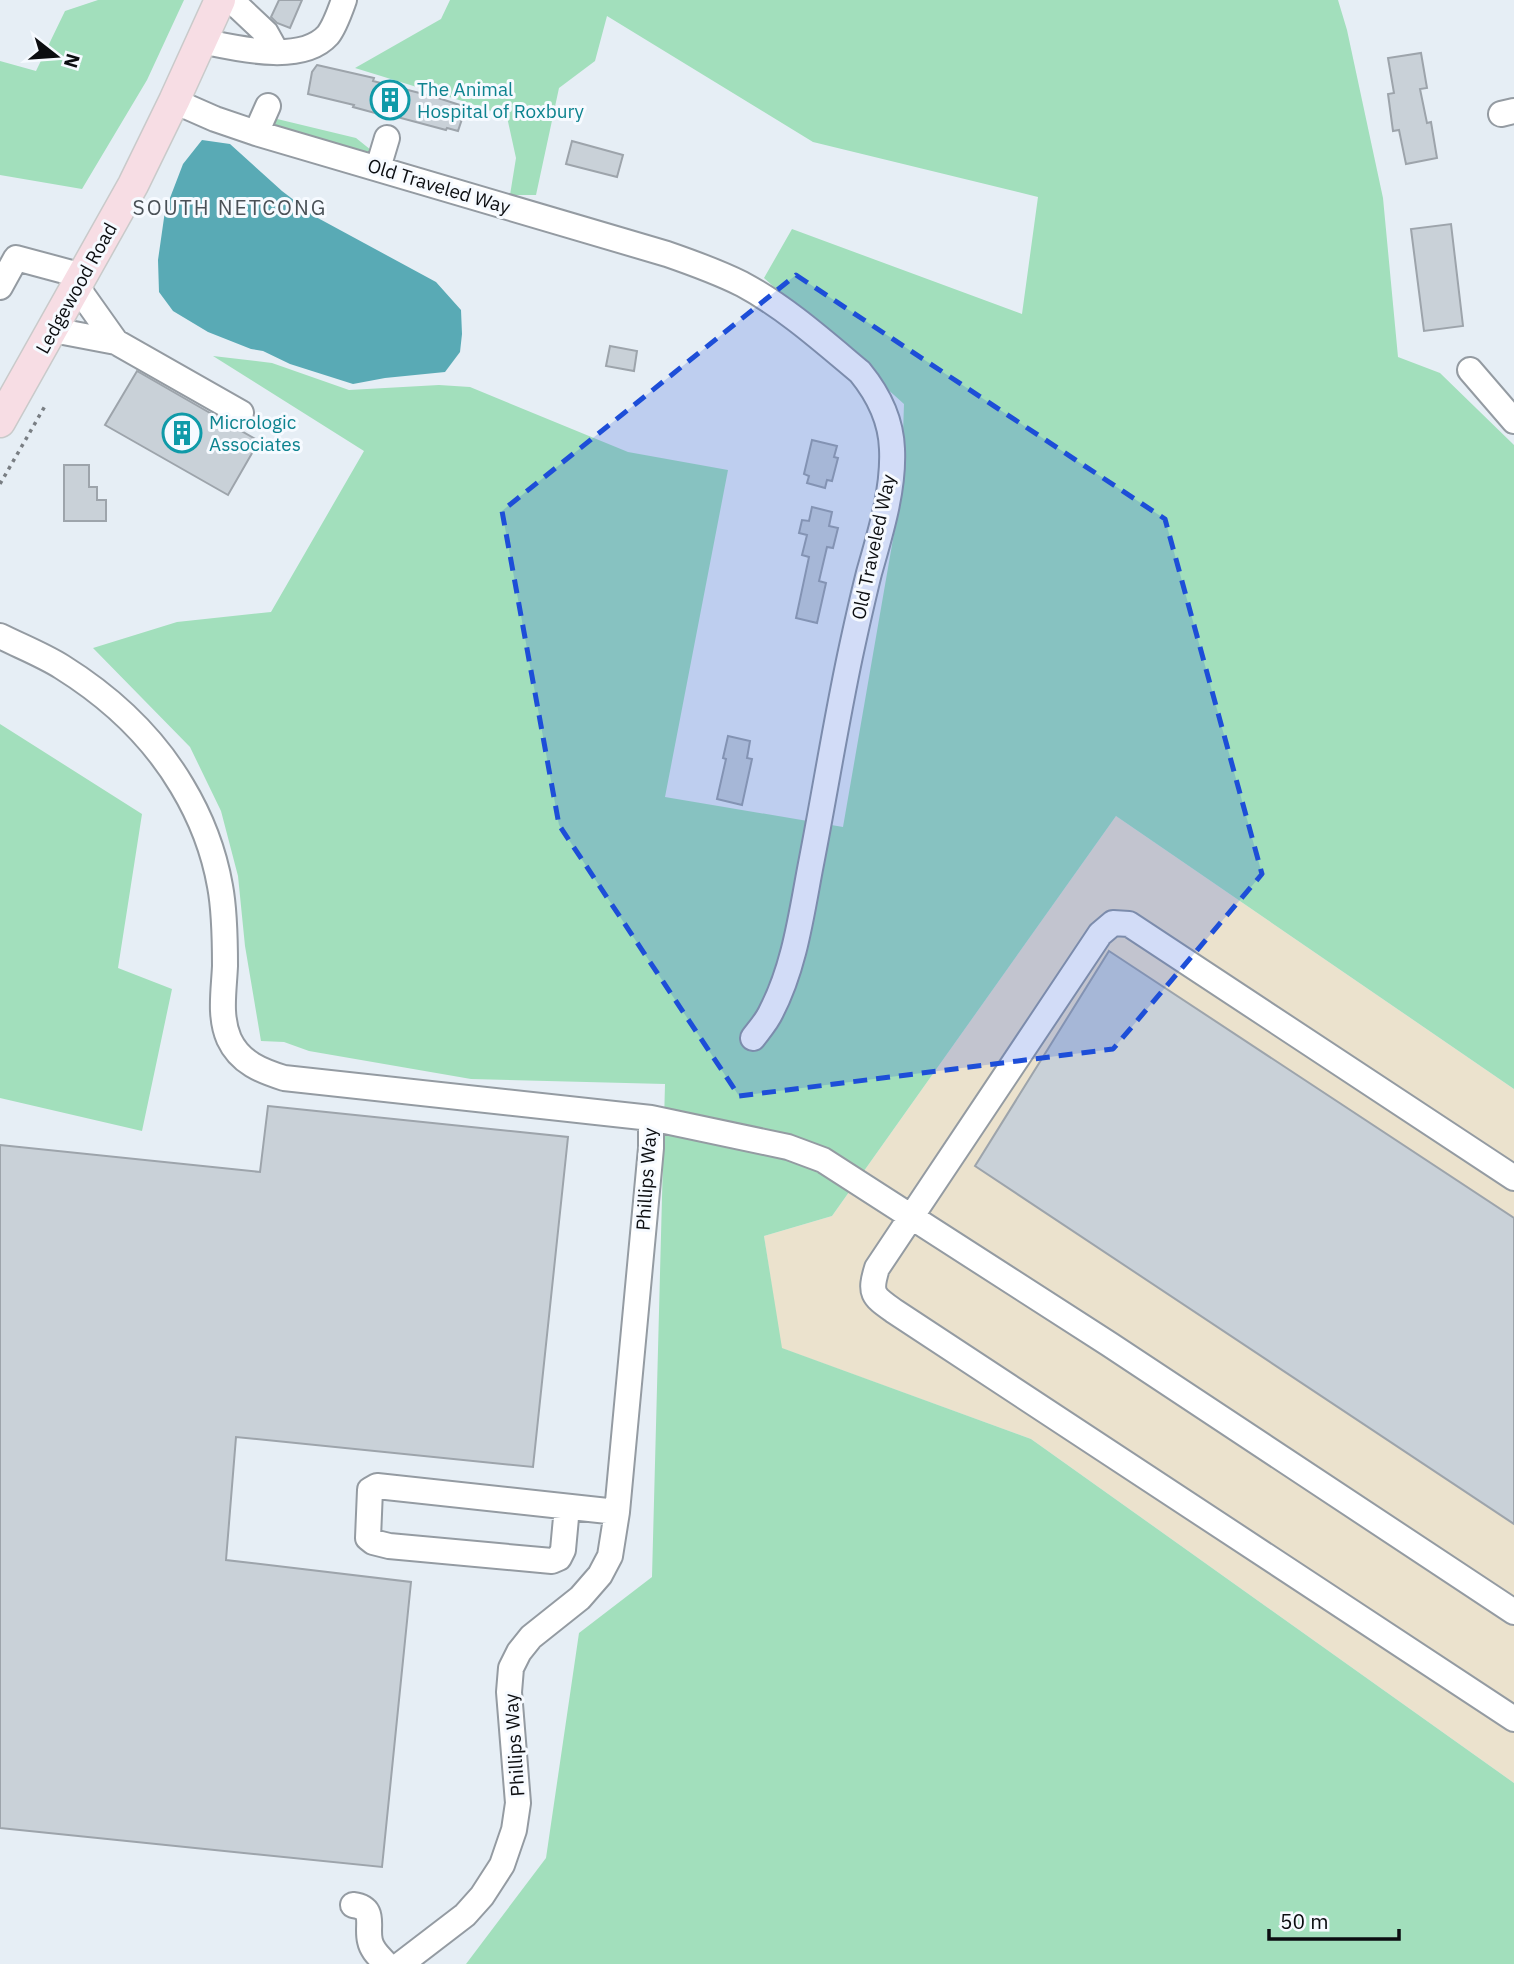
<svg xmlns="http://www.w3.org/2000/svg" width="1514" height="1964" viewBox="0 0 1514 1964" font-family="'IBM Plex Sans',sans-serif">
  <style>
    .industrial { fill: #ebe2cd }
    .green { fill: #a2dfbc }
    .water { fill: #59aab5 }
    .building { fill: #c9d1d8; stroke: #9da4ab; stroke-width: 2 }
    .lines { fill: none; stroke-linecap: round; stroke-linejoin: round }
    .minor-casing { stroke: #949ba2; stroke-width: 28 }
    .major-casing { stroke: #c9caca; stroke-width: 33 }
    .path { stroke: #797e83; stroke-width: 3.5; stroke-dasharray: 3.5 5; stroke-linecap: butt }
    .minor { stroke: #fff; stroke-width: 24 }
    .major { stroke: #f7dde4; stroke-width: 30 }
    .marked { fill: #1d4ed8; fill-opacity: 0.2; stroke: #1d4ed8; stroke-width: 5; stroke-dasharray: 14 9; stroke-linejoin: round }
    .labels { text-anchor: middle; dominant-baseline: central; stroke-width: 6; stroke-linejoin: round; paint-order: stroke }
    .culture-label { font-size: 19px; fill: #0d838f; stroke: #f6faff; text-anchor: start }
    .street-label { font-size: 19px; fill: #0b0d10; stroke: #f6faff }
    .neighbourhood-label { font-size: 21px; letter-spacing: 2px; fill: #4a5157; stroke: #f6faff }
  </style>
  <rect width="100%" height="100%" fill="#e6eef5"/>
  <!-- industrial -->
  <path class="industrial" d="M1116,816L1514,1089V1783L1031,1439L781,1348L764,1236L832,1216Z"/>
  <!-- green -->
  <path class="green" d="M98,0H184L147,80L82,189L0,175V61L36,71L65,11Z
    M450,0H1338L1347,30L1383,198L1398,357L1440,373L1514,445V1089L1116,816L832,1216L764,1236L782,1348L1031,1439L1514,1783V1964H466L546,1858L579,1633L652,1577L665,1084L471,1079L309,1051L284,1042L261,1041L245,946L238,876L221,811L190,747L93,648L177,622L271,612L364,451L213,356L272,363L349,390L439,385L470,387L628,452L728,470L665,797L843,827L901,493L904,404L764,278L792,229L1022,314L1038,197L813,142L607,16L595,61L559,88L536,195H510L516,158L507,117L472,104L355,68L441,19Z
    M273,118L356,138L371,150L372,153L368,155L271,126Z
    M0,724L142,814L118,968L172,989L142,1131L0,1098Z"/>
  <!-- water -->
  <path class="water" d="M202,140L230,144L282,191L316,217L436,282L461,310L462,334L460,352L445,372L385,378L353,384L290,364L263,351L251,349L208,332L173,311L159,292L158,260L165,211L183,164Z"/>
  <!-- building -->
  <path class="building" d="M279,0H302L290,28L277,23L271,17Z
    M1421,53L1427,88L1420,89L1427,123L1431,122L1437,158L1406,164L1399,130L1393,131L1388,94L1394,93L1388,58Z
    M317,65L374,78L373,81L435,97L466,107L458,131L447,128L446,130L386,114V116L353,107L354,105L308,94L312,72Z
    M572,141L623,155L617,177L566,164Z
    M1451,224L1463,326L1424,331L1411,229Z
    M610,346L637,351L634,371L606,366Z
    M137,371L259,441L228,495L105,425Z
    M812,440L837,446L834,457L838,458L832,481L827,480L825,488L807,483L809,476L804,474Z
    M64,465H89V487H97V500H106V521H64Z
    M812,507L832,512L829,526L838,528L833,548L827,547L819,581L826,583L817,623L796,618L809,557L802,555L807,535L799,533L802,520L809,521Z
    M728,736L750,741L747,758L752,759L742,805L717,799L726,759L723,758Z
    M1109,951L1514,1218V1524L975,1166Z
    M268,1106L568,1137L533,1467L236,1437L226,1560L411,1582L382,1867L0,1828V1145L260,1172Z"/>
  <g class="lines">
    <defs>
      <path id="minor" d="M231,0L266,33L276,51
        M201,41C236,48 301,65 328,35C335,26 340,11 344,0
        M174,101L215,119L256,133L667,254C693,263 718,272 742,284C785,307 823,341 860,372C878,394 891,420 892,449C894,490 880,534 869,573C862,601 856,628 850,656C835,727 824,798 810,869C801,917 794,968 771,1012C767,1021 759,1030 753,1038
        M1501,114L1514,111
        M256,133L268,106
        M378,168L387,138
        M0,287L16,258L83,276
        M53,330L116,342L77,287
        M116,342L241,413
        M1470,370L1514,421
        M0,636C20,646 43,655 62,667C110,697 153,737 182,786C200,816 214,852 220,886C224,907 225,943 225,966C224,990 219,1016 229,1039C240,1063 262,1071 284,1078L651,1118V1148L617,1512L610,1556L600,1575L580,1598L531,1637L519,1652L511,1668L509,1692L518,1803L514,1830L502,1865L482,1896L465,1915L401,1964
        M651,1118L788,1147L823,1160L1109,1344L1514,1612
        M1514,1178L1129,924L1113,923L1100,934L877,1268C869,1294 873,1296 894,1311L1514,1719
        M567,1507L563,1550L559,1558L552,1561L389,1546L373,1542L368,1538L370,1490L377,1486L617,1512
        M353,1905C377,1908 366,1926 370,1941C372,1951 380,1957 386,1964"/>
      <path id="major" d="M0,422L133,185L174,101L220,0"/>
    </defs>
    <!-- minor casing -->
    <use href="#minor" class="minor-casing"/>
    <!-- major casing -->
    <use href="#major" class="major-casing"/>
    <!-- path -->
    <path class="path" d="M0,484L45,406"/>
    <!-- minor -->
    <use href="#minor" class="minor"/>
    <!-- major -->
    <use href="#major" class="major"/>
  </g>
  <!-- marked area -->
  <path class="marked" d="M796,275L1165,519L1262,874L1113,1049L739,1096L559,825L502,511Z"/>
  <!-- icons -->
  <defs>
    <symbol id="building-ring" viewBox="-11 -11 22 22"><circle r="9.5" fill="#f6faff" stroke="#0f9aa8" stroke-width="1.5"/><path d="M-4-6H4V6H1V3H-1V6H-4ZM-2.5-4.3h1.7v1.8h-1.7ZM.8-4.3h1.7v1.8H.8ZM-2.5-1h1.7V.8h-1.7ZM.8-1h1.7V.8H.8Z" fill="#0f9aa8"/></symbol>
  </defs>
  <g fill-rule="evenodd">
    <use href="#building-ring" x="368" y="78" width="44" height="44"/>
    <use href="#building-ring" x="160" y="411" width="44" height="44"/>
  </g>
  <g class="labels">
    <!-- culture labels -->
    <g class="culture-label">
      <text x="417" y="89">The Animal<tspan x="417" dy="22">Hospital of Roxbury</tspan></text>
      <text x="209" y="422">Micrologic<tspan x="209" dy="22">Associates</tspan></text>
    </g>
    <!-- street labels -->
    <g class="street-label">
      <text transform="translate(439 186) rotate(17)">Old Traveled Way</text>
      <text transform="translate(76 288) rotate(-61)">Ledgewood Road</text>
      <text transform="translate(873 547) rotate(-78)">Old Traveled Way</text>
      <text transform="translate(646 1179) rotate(-86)">Phillips Way</text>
      <text transform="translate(514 1745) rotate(-94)">Phillips Way</text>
    </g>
    <!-- neighbourhood labels -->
    <g class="neighbourhood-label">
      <text x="230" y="207">SOUTH NETCONG</text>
    </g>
  </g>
  <!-- north arrow -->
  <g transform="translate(56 56) rotate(107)" stroke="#f6faff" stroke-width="5" paint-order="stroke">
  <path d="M0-5L12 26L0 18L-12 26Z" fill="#0b0d10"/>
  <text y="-10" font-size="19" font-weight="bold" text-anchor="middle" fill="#0b0d10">N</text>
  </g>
  <!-- scale -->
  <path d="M1269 1929v10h130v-10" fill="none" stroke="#0b0d10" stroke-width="3.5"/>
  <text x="1280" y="1929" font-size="21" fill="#0b0d10" stroke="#f6faff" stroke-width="5" paint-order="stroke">50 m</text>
</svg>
